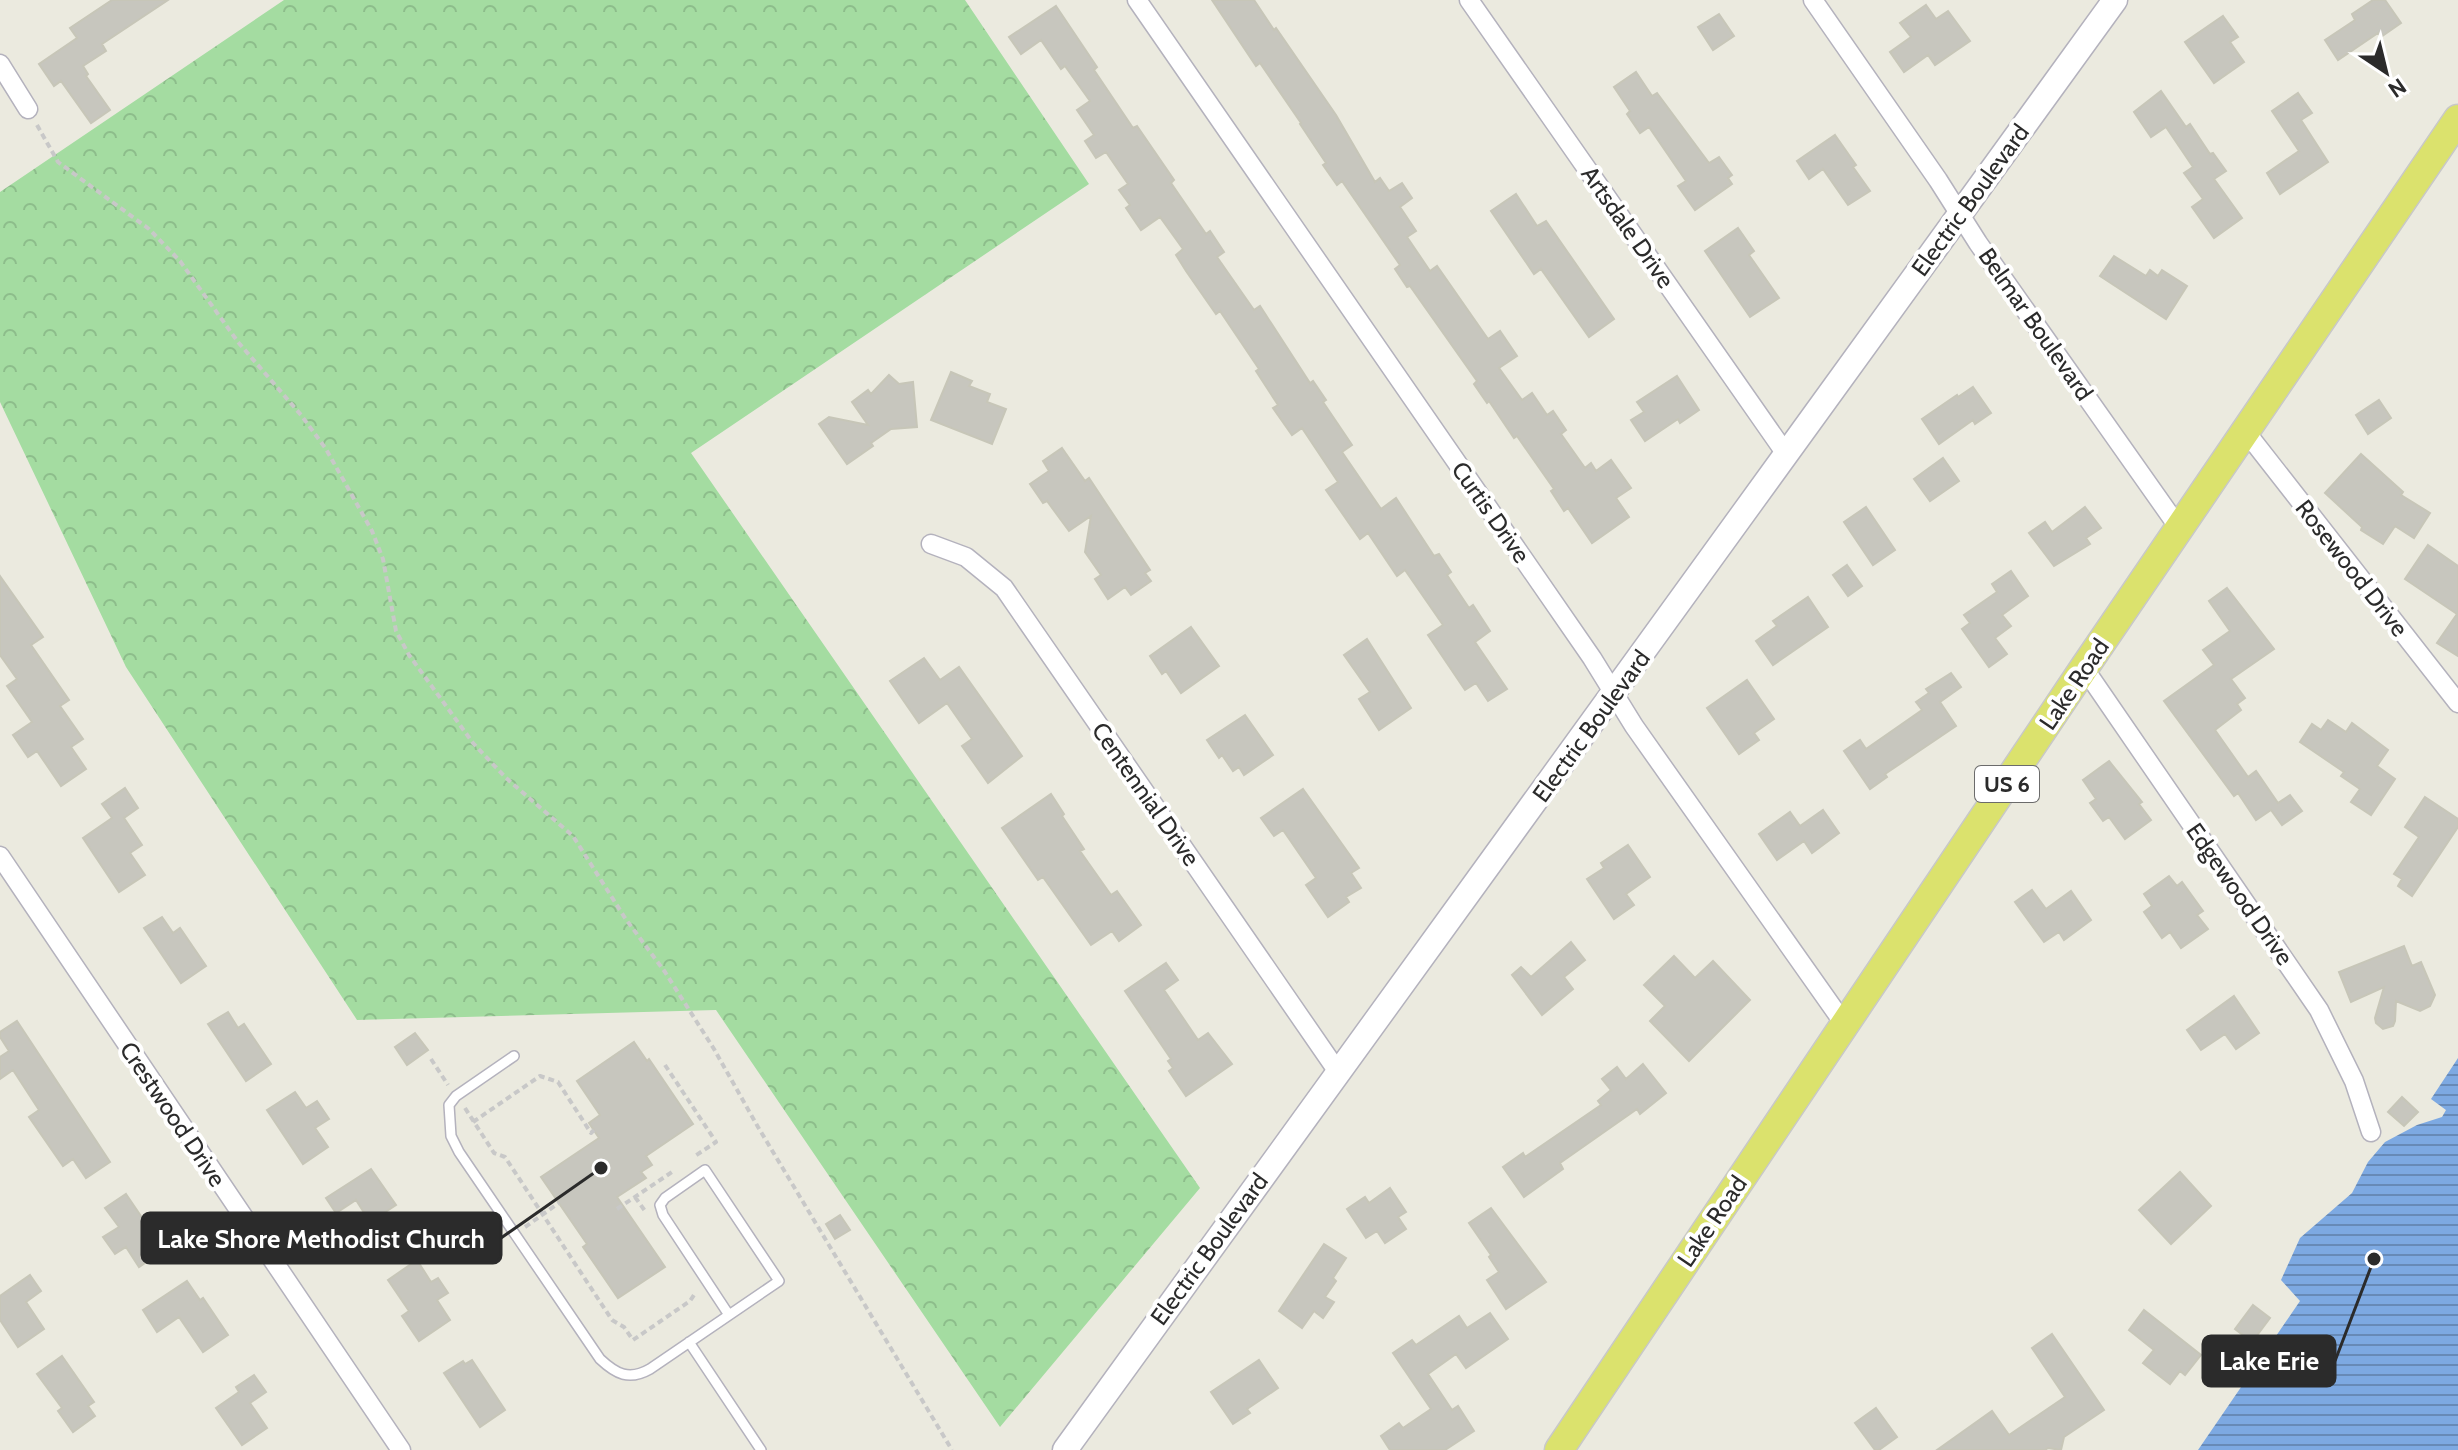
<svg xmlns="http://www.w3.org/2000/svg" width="2458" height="1450" viewBox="0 0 2458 1450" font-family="Cabin,sans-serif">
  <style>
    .forest { fill: url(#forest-crowns) }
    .water { fill: url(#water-rules) }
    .building { fill: #c7c6be; stroke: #c7c6b8; stroke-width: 2 }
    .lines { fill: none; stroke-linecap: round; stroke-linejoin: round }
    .lane-casing { stroke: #b4b2bd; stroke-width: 12 }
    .street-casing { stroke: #b4b2bd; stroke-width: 21 }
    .secondary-casing { stroke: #b4b2bd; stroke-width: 27 }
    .primary-casing { stroke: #c8c8c8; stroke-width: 31 }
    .path { stroke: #c8c8c8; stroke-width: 4; stroke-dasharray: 6 4; stroke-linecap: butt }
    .lane { stroke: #fff; stroke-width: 9 }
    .street { stroke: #fff; stroke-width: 18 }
    .secondary { stroke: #fff; stroke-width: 24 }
    .primary { stroke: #dbe26d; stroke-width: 28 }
    .labels { text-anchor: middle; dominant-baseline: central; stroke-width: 8; stroke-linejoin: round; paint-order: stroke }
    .shield { fill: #fff; stroke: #6b6b6b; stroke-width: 2 }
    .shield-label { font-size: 22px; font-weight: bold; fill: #2b2b2b }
    .street-label { font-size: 24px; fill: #2b2b2b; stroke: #fff }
    .leader { fill: none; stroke: #2b2b2b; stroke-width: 3 }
    .callout-dot { fill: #2b2b2b; stroke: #fff; stroke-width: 3 }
    .callout { fill: #2b2b2b; stroke: #2b2b2b; stroke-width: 3 }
    .callout-label { font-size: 26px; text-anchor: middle; font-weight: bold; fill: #fff }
  </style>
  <defs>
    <pattern id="forest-crowns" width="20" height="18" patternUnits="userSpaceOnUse" patternTransform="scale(2)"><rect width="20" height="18" fill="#a4dca1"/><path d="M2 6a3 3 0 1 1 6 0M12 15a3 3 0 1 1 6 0" fill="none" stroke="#8dbd8b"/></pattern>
    <pattern id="water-rules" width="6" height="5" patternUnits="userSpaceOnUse" patternTransform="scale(2)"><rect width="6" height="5" fill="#7da9e2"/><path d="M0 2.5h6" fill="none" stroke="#678ab7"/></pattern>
  </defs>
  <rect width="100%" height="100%" fill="#ebeadf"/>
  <!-- forest -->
  <path class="forest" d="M284,0H965L1089,184L691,453L1200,1188L1000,1427L716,1010L357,1020L126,667L0,402V192Z"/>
  <!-- water -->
  <path class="water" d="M2458,1058V1450H2198L2300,1301L2281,1280L2300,1238L2352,1193L2368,1162L2385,1142L2417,1125L2442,1117L2446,1110L2431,1099Z"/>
  <!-- building -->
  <path class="building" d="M112,0H168L102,44L106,51L83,66L88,74L86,76L110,110L91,123L61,81L54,86L39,64L77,38L70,28Z
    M1212,0H1254L1274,30L1276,28L1336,115L1375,182L1380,178L1389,191L1402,183L1412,198L1400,207L1416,231L1407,237L1430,271L1437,266L1488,339L1500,331L1517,356L1499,368L1522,400L1532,393L1547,415L1553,411L1566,430L1561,434L1585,468L1591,463L1596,471L1611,460L1631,488L1616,498L1629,517L1592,543L1568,508L1564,511L1551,491L1554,489L1517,436L1514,438L1489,401L1487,403L1474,384L1477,381L1410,286L1407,287L1395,269L1400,265L1342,181L1337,185L1323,165L1326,163L1300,124L1301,123L1260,63L1256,66Z
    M2373,0H2385L2401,23L2381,37L2378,33L2338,60L2325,40L2355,20L2352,14Z
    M1926,5L1936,19L1948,11L1970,41L1935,65L1928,55L1904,72L1890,52L1911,37L1900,23Z
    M1056,6L1097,67L1094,70L1133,128L1137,126L1174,180L1171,183L1206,234L1210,231L1224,252L1217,257L1254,310L1260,306L1310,383L1313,381L1326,400L1323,402L1352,445L1342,452L1381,509L1396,498L1434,556L1439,554L1451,572L1447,575L1469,608L1473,605L1490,631L1475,642L1507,689L1488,701L1476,683L1465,690L1428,635L1443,625L1405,570L1397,576L1368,533L1360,539L1326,490L1338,482L1302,428L1292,435L1273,408L1278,405L1256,371L1259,369L1220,311L1216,314L1186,271L1176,255L1183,249L1160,217L1141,230L1126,208L1130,205L1119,190L1128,184L1106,152L1096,158L1085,141L1094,135L1077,110L1090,101L1065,66L1061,69L1041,40L1021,54L1009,37Z
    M1719,14L1734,36L1713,50L1698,27Z
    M2223,16L2238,37L2230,42L2244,62L2214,83L2185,42Z
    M1636,72L1652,96L1657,93L1709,163L1719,157L1732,175L1728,178L1732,184L1695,210L1678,186L1686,181L1649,127L1640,133L1627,114L1630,111L1614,87Z
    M2161,91L2186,127L2190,124L2210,154L2213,153L2226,171L2214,179L2242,218L2214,238L2192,207L2203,199L2184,173L2193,167L2166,127L2151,137L2134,112Z
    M2298,93L2312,113L2301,120L2328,162L2280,194L2267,173L2299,151L2272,111Z
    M1835,135L1856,165L1853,167L1870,191L1848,205L1823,169L1809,179L1797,161Z
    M1516,194L1537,226L1546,221L1614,319L1589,337L1541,269L1534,274L1491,211Z
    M1738,228L1754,251L1749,255L1779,298L1750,317L1705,251Z
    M2114,256L2146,276L2150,270L2158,276L2162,270L2187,286L2166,319L2100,276Z
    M951,372L972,381L969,386L990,394L987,402L1006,409L992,444L931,420Z
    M889,375L899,384L913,382L917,427L891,429L871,443L873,446L847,464L819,424L829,417L868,425L852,402L868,390L871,394Z
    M1677,376L1699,410L1680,423L1678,419L1645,441L1631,420L1644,412L1637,402Z
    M1973,387L1991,413L1975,424L1973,420L1939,444L1922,419L1957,395L1958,397Z
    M2379,400L2391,418L2368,434L2356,415Z
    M1062,448L1085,481L1089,478L1150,570L1145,573L1151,581L1131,595L1125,587L1108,599L1095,579L1101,575L1085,552L1091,516L1069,531L1047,501L1043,503L1030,484L1049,471L1043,461Z
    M2361,454L2403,492L2401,495L2430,513L2414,538L2395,526L2383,544L2361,530L2362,527L2325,493Z
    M1943,458L1959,481L1930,501L1914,479Z
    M1866,507L1895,550L1873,565L1844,522Z
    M2085,507L2101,528L2086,538L2090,544L2054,566L2029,533L2045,522L2052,532Z
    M2428,545L2458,566V656L2437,643L2457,614L2405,579Z
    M1847,565L1862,586L1848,596L1833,575Z
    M2011,571L2028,596L2002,615L2011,626L1995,638L2007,654L1989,667L1962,629L1970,623L1964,615L1997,592L1992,584Z
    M0,576L43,637L31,645L69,700L60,706L83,739L71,747L86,769L61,786L37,751L28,757L13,735L32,722L7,686L17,679L0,655Z
    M2227,588L2274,649L2231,679L2245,698L2237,704L2241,710L2215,730L2248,777L2256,771L2278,803L2290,795L2302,811L2282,825L2271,810L2256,820L2238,793L2234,796L2164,701L2214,665L2203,650L2230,631L2209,601Z
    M1808,597L1828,627L1773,665L1756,641L1777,626L1773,621Z
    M1191,627L1219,666L1181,693L1166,671L1162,674L1150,656Z
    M1367,639L1411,708L1379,730L1359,699L1370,692L1344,655Z
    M924,658L940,680L959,667L1022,756L988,783L962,746L972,739L947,703L919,723L890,681Z
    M1951,673L1961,687L1940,702L1956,726L1885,774L1887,777L1870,789L1844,751L1860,740L1866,749L1922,710L1916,702L1929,693L1926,689Z
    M1747,680L1774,719L1754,733L1759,740L1739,754L1707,708Z
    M1245,715L1273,755L1244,775L1239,767L1233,771L1222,755L1219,758L1207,740Z
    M2328,720L2346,732L2352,723L2388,750L2377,766L2395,779L2371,815L2351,802L2360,789L2341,776L2344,772L2300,742L2312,724L2321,730Z
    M2109,761L2142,802L2139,804L2151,820L2125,839L2109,817L2103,821L2090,803L2096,799L2083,780Z
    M125,788L138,808L124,818L142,845L130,853L145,875L119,892L83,838L112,818L102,804Z
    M1303,789L1359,868L1351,873L1361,888L1346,897L1349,902L1328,917L1306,885L1316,878L1283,830L1274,836L1261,818Z
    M1051,794L1064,814L1062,816L1084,849L1080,851L1111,895L1117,891L1141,925L1119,941L1112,931L1091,945L1043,877L1038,880L1002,828Z
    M2425,797L2458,819V827L2412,896L2398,886L2402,879L2394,874L2419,837L2405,827Z
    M1823,810L1839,833L1812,853L1804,841L1777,860L1759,834L1790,812L1800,826Z
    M1628,845L1650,877L1626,894L1634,905L1614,919L1587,879L1604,868L1601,863Z
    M2169,876L2177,886L2182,882L2203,911L2197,915L2208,929L2181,948L2170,932L2162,938L2144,912L2152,906L2144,894Z
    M2032,890L2046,909L2071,891L2091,920L2064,940L2059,932L2044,942L2015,902Z
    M162,917L173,933L180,928L206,966L181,983L144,928Z
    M1571,942L1585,960L1564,977L1573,989L1542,1015L1512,975L1521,967L1531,977Z
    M2404,946L2412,966L2421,962L2435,995L2430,1006L2420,1011L2396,1001L2395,1021L2393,1026L2383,1029L2376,1023L2375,1018L2384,987L2351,1002L2339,972Z
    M1674,956L1695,978L1713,961L1750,1000L1689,1061L1650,1021L1665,1006L1644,985Z
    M1166,963L1178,980L1164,990L1198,1040L1208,1033L1232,1064L1186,1096L1169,1071L1173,1068L1168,1061L1171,1059L1125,991Z
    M2234,996L2259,1033L2236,1049L2225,1034L2201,1050L2187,1030Z
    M228,1012L238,1028L244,1024L271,1064L246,1081L208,1024Z
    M17,1021L110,1162L86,1178L73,1159L63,1166L29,1117L39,1110L13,1070L0,1079V1057L9,1051L0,1037V1032Z
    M415,1033L428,1050L407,1065L395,1047Z
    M634,1042L647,1061L649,1059L693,1124L646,1156L652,1165L641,1172L646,1178L617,1197L665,1267L618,1298L583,1247L587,1244L541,1177L599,1138L589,1123L600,1115L577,1081Z
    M1643,1064L1666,1093L1640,1114L1637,1109L1560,1163L1563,1169L1524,1197L1503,1167L1523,1153L1525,1157L1601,1105L1598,1101L1611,1090L1602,1079L1617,1067L1626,1079Z
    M295,1092L306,1108L317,1101L329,1119L315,1128L328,1147L303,1164L267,1110Z
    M2402,1097L2418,1112L2404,1126L2388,1112Z
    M371,1169L396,1205L370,1222L356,1200L336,1213L326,1198Z
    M2180,1172L2211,1206L2171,1244L2139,1210Z
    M1390,1188L1406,1212L1398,1217L1406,1229L1385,1243L1377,1231L1366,1238L1347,1209L1365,1197L1369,1203Z
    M126,1194L164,1250L139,1267L126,1247L115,1254L103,1237L119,1227L105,1208Z
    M1491,1208L1546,1282L1506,1309L1487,1280L1499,1272L1489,1257L1491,1255L1469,1223Z
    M840,1215L850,1230L835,1239L826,1224Z
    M1324,1244L1346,1258L1333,1278L1336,1281L1325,1297L1334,1302L1323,1318L1314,1311L1302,1328L1279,1311Z
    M417,1260L431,1282L438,1278L448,1293L437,1300L450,1320L419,1341L402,1316L409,1311L388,1280Z
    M30,1275L41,1291L26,1302L44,1329L18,1347L0,1320V1296Z
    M187,1281L200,1300L203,1298L228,1335L203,1352L179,1317L157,1332L143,1310Z
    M2253,1305L2270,1318L2252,1342L2235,1329Z
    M2144,1310L2201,1355L2185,1375L2180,1371L2170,1384L2143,1363L2154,1350L2129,1330Z
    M1490,1313L1508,1339L1466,1368L1456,1354L1428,1374L1452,1410L1458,1406L1474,1431L1445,1450H1390L1381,1436L1399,1423L1403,1428L1431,1409L1393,1353L1412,1340L1416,1345L1459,1316L1467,1328Z
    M2052,1334L2104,1410L2064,1437L2061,1450L2048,1448L2045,1450H1937L1992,1411L2009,1435L2065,1397L2032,1348Z
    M62,1356L94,1402L88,1406L95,1416L73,1432L58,1411L62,1408L37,1374Z
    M472,1360L505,1410L480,1427L444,1373L463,1361L465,1364Z
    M1259,1360L1278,1388L1247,1409L1250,1413L1233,1424L1211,1392Z
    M254,1375L266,1392L250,1403L267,1428L242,1445L216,1408L239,1392L236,1387Z
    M1876,1408L1897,1437L1879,1450H1875L1855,1423Z"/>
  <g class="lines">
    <defs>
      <path id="lane" d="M514,1056L456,1096L449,1105L451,1136L459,1152L600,1359C616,1374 629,1381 650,1369L779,1281L705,1170L665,1198L660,1205L663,1215L729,1315
        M689,1342L761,1450"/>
      <path id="street" d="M1137,0L1592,658L1634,726L1845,1025
        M1469,0L1786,454
        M1813,0L1938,180L1978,243L2179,528
        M0,64L28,109
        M2246,432L2458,703
        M931,544L966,557L1004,588L1338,1072
        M2084,668L2319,1010L2354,1081L2371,1132
        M0,856L401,1450"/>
      <path id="secondary" d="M1065,1450L2115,0"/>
      <path id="primary" d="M1559,1450L2084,668L2458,119"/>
    </defs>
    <!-- lane casing -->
    <use href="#lane" class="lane-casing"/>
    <!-- street casing -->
    <use href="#street" class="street-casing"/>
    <!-- secondary casing -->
    <use href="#secondary" class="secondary-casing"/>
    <!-- primary casing -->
    <use href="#primary" class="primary-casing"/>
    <!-- path -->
    <path class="path" d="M37,125L58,162L149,229L180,261L238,342L301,415L326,449L372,531L383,559L396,631L409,655L473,743L506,778L573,836L625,918L665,972L714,1049L758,1127L952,1450
      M431,1059L448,1085
      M665,1065L716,1142L695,1156
      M465,1108L494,1153L505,1157L612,1320L624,1327L633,1340L690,1301L696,1292
      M473,1122L540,1076L558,1082L591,1133L594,1130
      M635,1197L645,1211
      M617,1209L675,1170
      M525,1227L559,1203"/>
    <!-- lane -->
    <use href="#lane" class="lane"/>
    <!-- street -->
    <use href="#street" class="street"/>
    <!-- secondary -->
    <use href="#secondary" class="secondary"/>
    <!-- primary -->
    <use href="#primary" class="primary"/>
  </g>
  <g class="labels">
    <!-- shield labels -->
    <rect class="shield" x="1975" y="766" width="64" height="36" rx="6"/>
    <g class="shield-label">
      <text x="2007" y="784">US 6</text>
    </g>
    <!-- street labels -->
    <g class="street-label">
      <text transform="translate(1970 200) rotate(-54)">Electric Boulevard</text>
      <text transform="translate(1628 227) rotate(55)">Artsdale Drive</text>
      <text transform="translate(2036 324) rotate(55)">Belmar Boulevard</text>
      <text transform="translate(1491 512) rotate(55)">Curtis Drive</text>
      <text transform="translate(2352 568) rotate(52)">Rosewood Drive</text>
      <text transform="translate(2074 684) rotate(-56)">Lake Road</text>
      <text transform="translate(1591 726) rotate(-54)">Electric Boulevard</text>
      <text transform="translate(1146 794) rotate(55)">Centennial Drive</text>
      <text transform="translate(2240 894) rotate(55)">Edgewood Drive</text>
      <text transform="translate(173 1114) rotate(56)">Crestwood Drive</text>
      <text transform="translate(1712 1221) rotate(-56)">Lake Road</text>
      <text transform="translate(1209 1249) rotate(-54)">Electric Boulevard</text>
    </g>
  </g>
  <!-- callouts -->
  <path class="leader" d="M601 1168L501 1238M2374 1259L2335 1361"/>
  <g class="callout-dot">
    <circle cx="601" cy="1168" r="8"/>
    <circle cx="2374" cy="1259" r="8"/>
  </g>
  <g class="callout">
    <rect x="142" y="1213" width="359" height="50" rx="8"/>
    <rect x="2203" y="1336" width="132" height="50" rx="8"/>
  </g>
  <g class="callout-label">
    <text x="321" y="1248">Lake Shore Methodist Church</text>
    <text x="2269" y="1370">Lake Erie</text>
  </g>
  <!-- north arrow -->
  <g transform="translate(2386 72) rotate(145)" stroke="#ffffff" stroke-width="6" paint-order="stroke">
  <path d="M0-6L14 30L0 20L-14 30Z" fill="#2b2b2b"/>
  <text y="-12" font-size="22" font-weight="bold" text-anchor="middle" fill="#2b2b2b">N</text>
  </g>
</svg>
